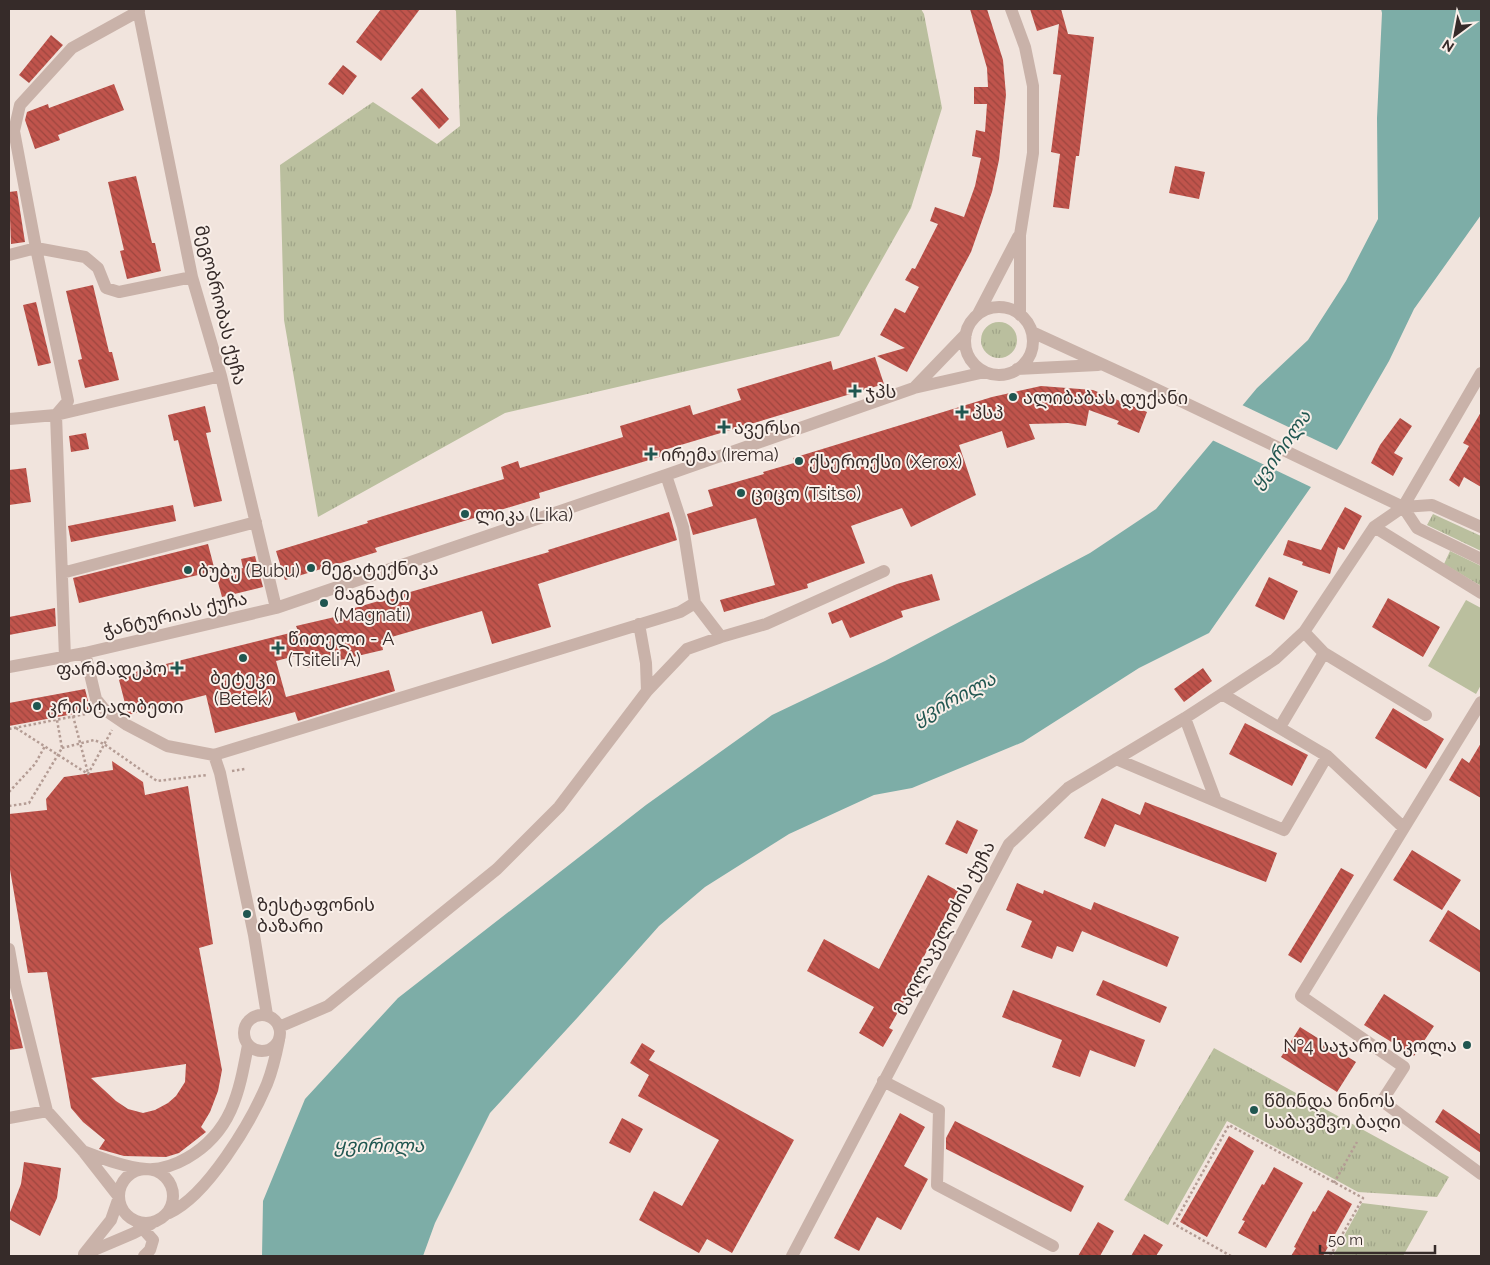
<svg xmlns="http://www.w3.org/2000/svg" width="1490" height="1265" viewBox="0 0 1490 1265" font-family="Raleway,'Noto Sans Georgian',sans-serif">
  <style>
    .grass { fill: url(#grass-tufts) }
    .pitch { fill: #babf9e }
    .water { fill: #7dada7 }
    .pier { fill: #f1e4dd }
    .building { fill: url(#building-back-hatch); fill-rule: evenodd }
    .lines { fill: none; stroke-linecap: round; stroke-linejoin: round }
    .path { stroke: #b49c94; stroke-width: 2.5; stroke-dasharray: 2.5 2.5; stroke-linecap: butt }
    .minor { stroke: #c9b2a9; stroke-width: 12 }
    .poi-dot { fill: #205650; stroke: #f9efe9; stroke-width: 2 }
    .labels { text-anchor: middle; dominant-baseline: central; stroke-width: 4; stroke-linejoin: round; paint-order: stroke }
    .street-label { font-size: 18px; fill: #362b29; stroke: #f9efe9 }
    .poi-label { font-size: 18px; fill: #362b29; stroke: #f9efe9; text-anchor: start }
    .water-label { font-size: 19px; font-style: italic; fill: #205650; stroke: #f9efe9 }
  </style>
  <defs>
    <pattern id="grass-tufts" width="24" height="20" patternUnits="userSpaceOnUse" patternTransform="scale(1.25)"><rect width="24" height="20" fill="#babf9e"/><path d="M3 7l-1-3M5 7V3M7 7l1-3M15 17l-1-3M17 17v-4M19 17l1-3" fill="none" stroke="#a0a488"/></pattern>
    <pattern id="building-back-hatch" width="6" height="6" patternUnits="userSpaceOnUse" patternTransform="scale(1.25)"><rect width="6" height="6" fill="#c0544c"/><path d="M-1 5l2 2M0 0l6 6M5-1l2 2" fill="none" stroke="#9d463f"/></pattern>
  </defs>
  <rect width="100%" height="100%" fill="#f1e4dd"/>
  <!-- grass -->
  <path class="grass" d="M454,9H921L924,14L942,108L911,208L839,336L505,413L318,517L284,320L280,165L373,102L437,144L460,126L456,11Z
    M981 340a18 18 0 1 1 36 0a18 18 0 1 1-36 0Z
    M1433,514L1481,536V551L1427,525Z
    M1450,551L1481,566V586L1444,564Z
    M1214,1048L1449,1177L1437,1197L1358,1192L1227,1121L1168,1225L1124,1200Z
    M1362,1203L1428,1211L1403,1256H1333Z"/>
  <!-- pitch -->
  <path class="pitch" d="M1466,600L1481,608V685L1476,694L1428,666Z"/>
  <!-- water -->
  <path class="water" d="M1381,9H1481V215L1414,309L1389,361L1341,444L1209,633L1139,668L1023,742L912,788L874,795L789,834L705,887L659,926L578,1017L490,1113L435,1223L423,1256H262L263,1201L305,1099L398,998L646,805L772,715L885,661L1090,553L1156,509L1257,388L1308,340L1346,281L1378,219L1377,118L1382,13Z"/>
  <!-- pier -->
  <path class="pier" d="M1240,404L1339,451L1313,488L1210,439Z"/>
  <!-- building -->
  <path class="building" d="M381,9H420L381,61L356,42Z
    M970,9H987L1003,60L1006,95L999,160L992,192L971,252L907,372L877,356L905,348L880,335L895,308L905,313L919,287L905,280L912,268L915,269L938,224L930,221L935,207L964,217L975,186L981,158L972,156L976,130L985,132L987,104H974V87H988L987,68Z
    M1030,9H1061L1068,34L1094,37L1079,156H1076L1069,209L1053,207L1060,154L1051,152L1061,75L1053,74L1059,24L1037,31Z
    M51,35L63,45L29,83L19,75Z
    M343,65L357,76L343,95L328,84Z
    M114,84L124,110L58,135L60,140L35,149L25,120L27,112L48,104L49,108Z
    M422,88L449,119L439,129L411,98Z
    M1175,166L1205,172L1199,199L1169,193Z
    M136,176L152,243H155L161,271L127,279L120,251L124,250L108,182Z
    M17,191L25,242L11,244L9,192Z
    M93,285L109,352H112L119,380L85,388L78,360L82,359L66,291Z
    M36,302L51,363L38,366L23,305Z
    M875,357L884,384L664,450L666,455L539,493L540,498L375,548L377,552L285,580L276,551L368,523L367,521L504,479L501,467L518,461L520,468L623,437L620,426L690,405L693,415L741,400L737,389L831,361L833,370Z
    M1041,386L1093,390L1147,412L1139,433L1117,424L1119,421L1089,410L1086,426L1068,423L1029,424L1035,439L1007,448L1002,431L959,445L976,495L911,527L902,508L851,526L865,563L807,584L808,588L724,612L720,600L775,585L756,518L693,535L687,514L713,506L708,490L764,474L763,472L794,463L793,458L992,397Z
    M205,406L211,432L206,433L222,501L194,507L178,440L174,441L168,415Z
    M1481,412V487L1464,477L1459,487L1449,480L1469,446L1463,443Z
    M1400,418L1412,426L1394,453L1403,458L1393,476L1371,463L1380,445Z
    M86,433L89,449L71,452L69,436Z
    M26,468L31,502L9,505V470Z
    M173,505L176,521L71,542L68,526Z
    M1345,507L1362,516L1344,550L1338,547L1330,574L1302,565L1303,562L1283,555L1288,540L1321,550Z
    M669,512L677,540L538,584L551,627L492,644L482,611L381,640L383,650L306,668L303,654L276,661L286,697L389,670L395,691L298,721L295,712L215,733L206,695L128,715L118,676L298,631L296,626L352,613L351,609L549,552L548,550Z
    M208,544L215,571L79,603L73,578Z
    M255,556L263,587L222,597L216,575L243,568L241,559Z
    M932,574L940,600L901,611L903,617L850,638L842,620L832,624L828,613L897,584Z
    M1269,577L1298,591L1284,620L1255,606Z
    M1388,598L1440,627L1423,657L1372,627Z
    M55,608L56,626L9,635V617Z
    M1203,668L1212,681L1184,702L1174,689Z
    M85,689L88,701L95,710L9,726V703Z
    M1393,708L1444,739L1426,769L1375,738Z
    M1245,723L1308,755L1292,786L1229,754Z
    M1481,743V798L1449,780L1462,758L1469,763Z
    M112,761L143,782L145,795L188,786L213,944L199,948L222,1070L218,1091L210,1112L201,1127L206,1132L179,1153L166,1157L124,1156L99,1149L105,1140L83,1122L71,1108L47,972L28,973L9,864V814L47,810L46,799L64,777L113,770ZM186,1064L185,1082L176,1096L168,1103L155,1110L143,1113L128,1109L116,1101L91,1078Z
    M1102,798L1140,815L1145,802L1277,853L1266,882L1115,824L1105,847L1084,838Z
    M957,820L978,830L967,854L945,844Z
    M1412,850L1461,880L1442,910L1393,880Z
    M1341,868L1354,875L1301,963L1288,955Z
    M928,875L958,891L909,985L912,987L889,1028L893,1030L883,1047L859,1033L874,1007L807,971L824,939L879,969Z
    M1017,883L1043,894L1044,890L1091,910L1094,902L1179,937L1167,967L1082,931L1073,952L1057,946L1052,959L1021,947L1032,921L1006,910Z
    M1448,910L1481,931V973L1429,941Z
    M1103,980L1167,1007L1160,1023L1096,995Z
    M1013,990L1145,1040L1135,1067L1090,1050L1080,1077L1052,1067L1062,1040L1002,1017Z
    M1384,994L1434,1026L1414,1056L1364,1025Z
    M9,999H11L23,1048L9,1050Z
    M1300,1027L1356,1062L1337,1092L1281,1057Z
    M642,1043L655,1051L649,1060L794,1140L732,1253L707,1239L699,1253L639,1220L654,1191L682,1206L719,1140L638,1096L649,1075L630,1063Z
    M1443,1109L1481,1135V1153L1435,1122Z
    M900,1113L925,1127L904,1166L928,1179L901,1230L877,1217L859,1251L834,1238Z
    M622,1118L643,1129L630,1153L609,1143Z
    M955,1121L1084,1186L1071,1212L946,1149V1138Z
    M1229,1136L1254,1151L1207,1237L1180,1222Z
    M24,1162L61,1168L57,1198L40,1236L9,1219V1215L21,1184Z
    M1274,1167L1303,1183L1266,1248L1238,1233L1245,1221L1242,1220L1262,1184L1264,1185Z
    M1328,1190L1352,1204L1323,1256H1291L1296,1248L1294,1247L1313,1211L1315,1212Z
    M1098,1222L1114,1231L1100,1256H1078Z
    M1144,1234L1163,1245L1156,1256H1131Z"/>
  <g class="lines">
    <!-- path -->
    <path class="path" d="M73,716L88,773
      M16,728L88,774L112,730
      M9,729L91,713
      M62,748L94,740L104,744L157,781L207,775
      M232,771L245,769
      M9,792L35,764L45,746
      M9,806L29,803L62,748L57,720
      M1334,1183L1357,1142
      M1231,1256L1174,1224L1229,1125L1363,1198L1330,1256"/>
    <!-- minor -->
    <path class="minor" d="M138,9L192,277L221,376L276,608
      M1011,9L1025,47L1033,86V153L1020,235V315
      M14,131L36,248L68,401L56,415L65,658
      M9,132L14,131L20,105L72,48L139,11
      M9,255L36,248L85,257L98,268L106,288L119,292L192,277
      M965 341a34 34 0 1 1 68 0a34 34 0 1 1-68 0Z
      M978,314L1018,237
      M1032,332L1141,382L1403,507L1432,505L1481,527
      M1017,369L1098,365
      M914,388L966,334
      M9,419L56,415L221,376
      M1403,507L1417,528L1481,559
      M1374,527L1481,593
      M62,573L256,522
      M695,603L721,637L766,624L884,571
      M1304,632L1324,653L1426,715
      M85,653L96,699L105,710L127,725L167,746L214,755L664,617L680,612L695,603L683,527L666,475
      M9,667L85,653L276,608L666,475L914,388L985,372
      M647,691L687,649L721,637
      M1222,694L1327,756L1404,828
      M1481,702L1301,996L1404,1067L1382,1101L1481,1174
      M1185,718L1216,801
      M1280,727L1324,653
      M214,755L220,773L254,935L267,1015
      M1116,759L1284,830L1327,756
      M9,949L15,983L47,1111L83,1151L119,1197L111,1220L84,1254
      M244 1033a18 18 0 1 1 36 0a18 18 0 1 1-36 0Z
      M279,1027L328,1006L497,869L559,807L647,691L646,663L639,624
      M883,1081L939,1110L937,1185L1053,1246
      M9,1118L47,1111
      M83,1151C104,1159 124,1167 146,1169C160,1170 175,1165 187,1158C232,1132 239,1093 248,1045
      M119 1196a27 27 0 1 1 54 0a27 27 0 1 1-54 0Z
      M169,1213C207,1196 251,1122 267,1084C273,1069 276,1055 279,1040
      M137,1222L153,1240L150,1250L144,1256
      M87,1253L134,1233L151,1224
      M792,1256L1009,844L1068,788L1185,718L1222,694L1275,659L1304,632L1374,527L1403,507L1481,373"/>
  </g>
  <!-- markers -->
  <g class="poi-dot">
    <path d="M852.5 383.5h5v5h5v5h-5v5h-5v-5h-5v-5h5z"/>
    <circle cx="1013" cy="397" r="5"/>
    <path d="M959.5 404.5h5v5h5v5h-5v5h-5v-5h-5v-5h5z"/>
    <path d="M721.5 419.5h5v5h5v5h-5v5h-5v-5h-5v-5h5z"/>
    <path d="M648.5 446.5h5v5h5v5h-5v5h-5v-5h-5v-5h5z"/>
    <circle cx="799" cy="461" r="5"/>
    <circle cx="741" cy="493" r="5"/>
    <circle cx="465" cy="514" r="5"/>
    <circle cx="311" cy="568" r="5"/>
    <circle cx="188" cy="570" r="5"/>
    <circle cx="324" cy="603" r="5"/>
    <path d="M275.5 640.5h5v5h5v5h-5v5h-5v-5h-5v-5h5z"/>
    <circle cx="243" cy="658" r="5"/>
    <path d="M174.5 660.5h5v5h5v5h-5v5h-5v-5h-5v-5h5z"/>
    <circle cx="37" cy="706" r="5"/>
    <circle cx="247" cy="914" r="5"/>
    <circle cx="1467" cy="1045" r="5"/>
    <circle cx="1254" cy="1110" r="5"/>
  </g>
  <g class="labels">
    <!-- street labels -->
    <g class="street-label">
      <text transform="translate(221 305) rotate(76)">მეგობრობას ქუჩა</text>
      <text transform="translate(175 614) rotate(-13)">ჭანტურიას ქუჩა</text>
      <text transform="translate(944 928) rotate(-62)">მაღლაკელიძის ქუჩა</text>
    </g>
    <!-- poi labels -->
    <g class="poi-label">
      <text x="865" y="391">ჯპს</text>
      <text x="1023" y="397">ალიბაბას დუქანი</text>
      <text x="972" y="412">პსპ</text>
      <text x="734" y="427">ავერსი</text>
      <text x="661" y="454">ირემა (Irema)</text>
      <text x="809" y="461">ქსეროქსი (Xerox)</text>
      <text x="751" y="493">ციცო (Tsitso)</text>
      <text x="475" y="514">ლიკა (Lika)</text>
      <text x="321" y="568">მეგატექნიკა</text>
      <text x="198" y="570">ბუბუ (Bubu)</text>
      <text x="334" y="593">მაგნატი<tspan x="334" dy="21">(Magnati)</tspan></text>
      <text x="288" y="638">წითელი - A<tspan x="288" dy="21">(Tsiteli A)</tspan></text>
      <text x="167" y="668" text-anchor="end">ფარმადეპო</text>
      <text x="243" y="677" text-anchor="middle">ბეტეკი<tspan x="243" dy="21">(Betek)</tspan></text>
      <text x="47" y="706">კრისტალბეთი</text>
      <text x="257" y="904">ზესტაფონის<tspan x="257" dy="21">ბაზარი</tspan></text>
      <text x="1457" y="1045" text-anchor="end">№4 საჯარო სკოლა</text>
      <text x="1264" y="1100">წმინდა ნინოს<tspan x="1264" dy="21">საბავშვო ბაღი</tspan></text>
    </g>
    <!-- water labels -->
    <g class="water-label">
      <text transform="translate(1280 449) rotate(-55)">ყვირილა</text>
      <text transform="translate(954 698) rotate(-28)">ყვირილა</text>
      <text x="379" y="1145">ყვირილა</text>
    </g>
  </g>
  <!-- border -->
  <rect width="1490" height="1265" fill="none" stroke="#362b29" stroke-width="20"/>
  <!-- north arrow -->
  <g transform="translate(1455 35) rotate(212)" stroke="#f9efe9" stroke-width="4" paint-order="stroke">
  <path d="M0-4L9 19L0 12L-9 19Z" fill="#362b29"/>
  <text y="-8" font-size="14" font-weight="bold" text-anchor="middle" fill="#362b29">N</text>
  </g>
  <!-- scale -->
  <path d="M1320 1245v8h115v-8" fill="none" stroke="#362b29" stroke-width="2.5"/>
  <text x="1328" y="1245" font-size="15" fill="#362b29" stroke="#f9efe9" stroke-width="4" paint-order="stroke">50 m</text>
</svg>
